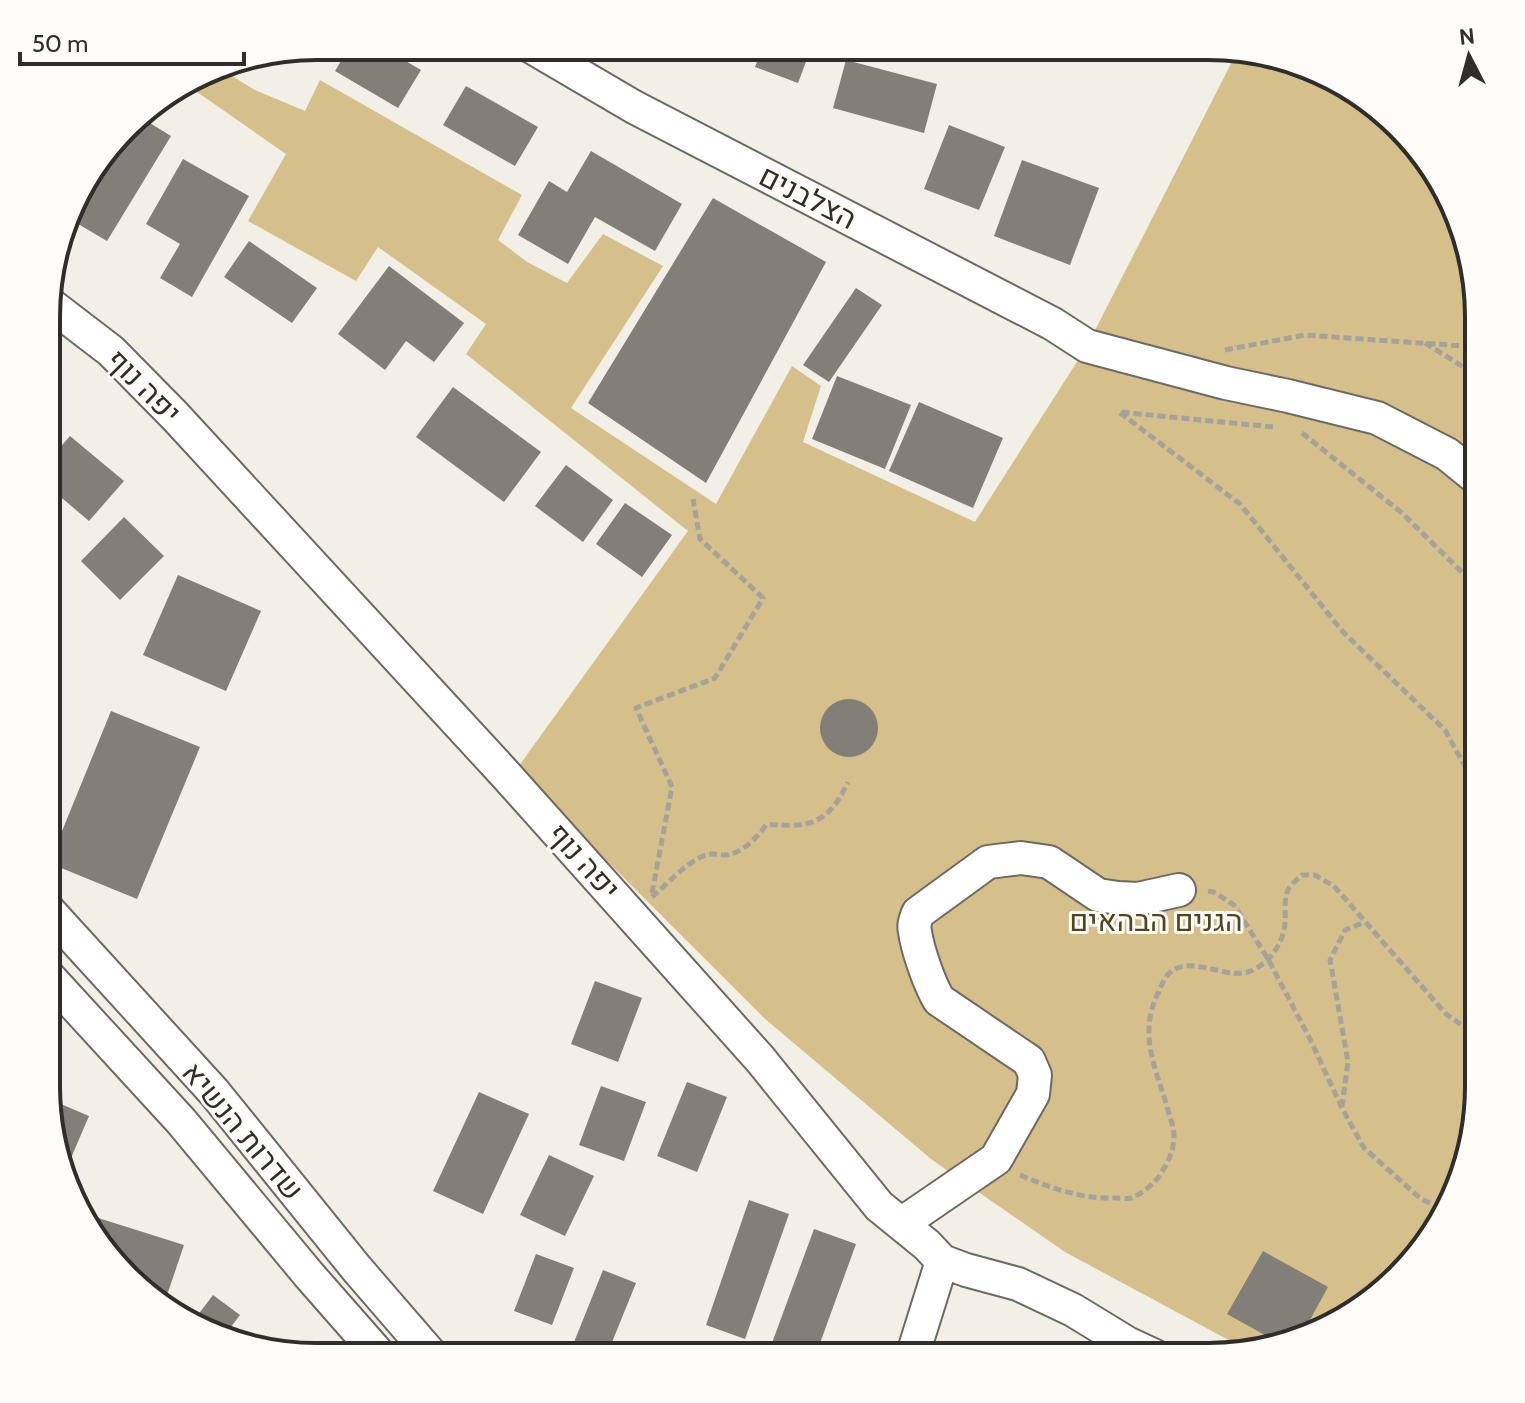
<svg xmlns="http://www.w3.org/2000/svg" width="1525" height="1403" viewBox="0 0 1525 1403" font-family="Cabin,Heebo,sans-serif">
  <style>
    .green { fill: #d5bf8b }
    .building { fill: #827f78 }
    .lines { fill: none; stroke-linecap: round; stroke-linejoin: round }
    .minor-casing { stroke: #6d6a63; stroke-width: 36 }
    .path { stroke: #a5a29c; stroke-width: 5; stroke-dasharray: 8 4; stroke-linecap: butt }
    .minor { stroke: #fff; stroke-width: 32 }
    .labels { text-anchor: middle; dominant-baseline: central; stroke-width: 6; stroke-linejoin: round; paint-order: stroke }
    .street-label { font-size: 30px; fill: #2f2e2b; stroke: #fefcf8 }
    .park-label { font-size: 30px; fill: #53441f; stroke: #fefcf8 }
    .rim { fill: none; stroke: #2f2e2b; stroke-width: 4 }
  </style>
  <rect width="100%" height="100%" fill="#f2efe7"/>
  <!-- green -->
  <path class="green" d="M1238,50L1328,74L1412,139L1458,213L1478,298L1479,1087L1451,1206L1386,1290L1312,1337L1249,1351L1065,1252L931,1159L764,1018L516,770L688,531L466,354L486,324L378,247L356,281L248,221L286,154L187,85L217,67L255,90L305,111L320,80L522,195L498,240L527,262L567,283L603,234L663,266L571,408L716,504L792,366L821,386L803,442L975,522L1087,346Z"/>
  <!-- building -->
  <path class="building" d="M350,46H380L421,70L398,108L335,71Z
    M763,46H812L798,83L755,67Z
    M846,60L937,84L924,133L833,108Z
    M466,86L538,127L515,166L443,125Z
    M137,115L171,136L107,241L68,218L72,208L106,153Z
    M949,125L1005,147L979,210L924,189Z
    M591,151L682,204L655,251L595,217L568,264L518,235L549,181L567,192Z
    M183,159L249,196L192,297L160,278L180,244L146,224Z
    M1022,160L1099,188L1070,265L994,236Z
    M713,198L826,262L706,483L588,403Z
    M249,241L317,288L292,323L224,277Z
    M389,266L464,323L434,362L406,341L385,370L338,334Z
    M856,288L882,305L829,382L803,365Z
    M837,376L911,405L885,469L812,439Z
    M453,387L541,452L504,502L416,437Z
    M919,402L1003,438L973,508L889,471Z
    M70,436L124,481L89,521L50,488V459Z
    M566,465L613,500L583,542L535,506Z
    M625,503L672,535L642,577L596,544Z
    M124,517L164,556L120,600L81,561Z
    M178,575L261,611L226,691L143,655Z
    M820 728a29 29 0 1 1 58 0a29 29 0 1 1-58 0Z
    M111,711L200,747L137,899L49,863Z
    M595,981L642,998L618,1062L571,1044Z
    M687,1082L727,1097L697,1172L657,1156Z
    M601,1086L646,1102L624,1161L579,1145Z
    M479,1092L529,1114L483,1214L433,1191Z
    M47,1098L89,1116L65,1172L62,1171Z
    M549,1155L594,1176L565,1236L520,1215Z
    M749,1200L789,1214L745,1339L706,1325Z
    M92,1216L184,1245L164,1304L113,1264L89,1226Z
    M814,1229L856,1244L815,1357H810L772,1343Z
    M1263,1251L1328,1287L1299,1340L1281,1344L1227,1314Z
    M536,1254L574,1268L552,1325L514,1311Z
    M603,1270L636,1283L606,1357H568Z
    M213,1295L240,1315L224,1336L197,1329L191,1324Z"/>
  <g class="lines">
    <defs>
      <path id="minor" d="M530,46L634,107L1053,324L1087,346L1226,383L1288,396L1377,418L1447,454L1479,480
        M51,305L111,351L175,416L505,774L760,1059L879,1206L927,1245L942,1261L966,1270L1018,1284L1073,1310L1127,1343L1155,1356
        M48,910L214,1092L357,1269L433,1357
        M47,975L181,1121L309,1275L381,1357
        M901,1224L996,1159L1033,1094L1035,1075L1029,1061L939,1000C929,983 918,951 915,932C913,924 916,919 918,913L988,862L1021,858L1049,862L1098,895L1118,898L1138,899L1179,890
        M912,1357L942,1261"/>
    </defs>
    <!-- minor casing -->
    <use href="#minor" class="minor-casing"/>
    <!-- path -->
    <path class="path" d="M1425,343L1478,376
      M1225,350L1305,335L1478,347
      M1273,427L1119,412L1240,504L1343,632L1445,730L1479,792
      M1302,433L1402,513L1479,589
      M1208,891L1214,892L1234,905L1268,959L1310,1039L1342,1108L1364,1148L1421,1199L1447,1211
      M652,893L672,787L636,708L715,678L763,598L700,539L693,499
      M652,897C667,884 683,866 701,857C710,852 717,855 726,855C741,854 758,837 766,825C777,824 787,826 798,825C825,823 837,805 848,782
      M1342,1107L1348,1062L1330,960L1345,930L1365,922
      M1020,1175C1051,1188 1081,1199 1114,1198C1119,1198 1127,1199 1132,1198C1141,1194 1155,1183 1160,1175C1168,1162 1174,1151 1174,1136C1174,1126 1169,1116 1167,1106C1155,1067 1139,1035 1157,995C1160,990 1162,983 1165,978C1186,949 1224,982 1251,971C1269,963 1283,944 1285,924C1286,912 1283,899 1289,888C1292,883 1298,879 1302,875H1315L1334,886L1446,1014L1479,1037"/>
    <!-- minor -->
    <use href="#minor" class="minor"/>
  </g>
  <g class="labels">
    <!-- street labels -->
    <g class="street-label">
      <text transform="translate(808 197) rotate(27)">הצלבנים</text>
      <text transform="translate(144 386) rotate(45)">יפה נוף</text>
      <text transform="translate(584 861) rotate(48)">יפה נוף</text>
      <text transform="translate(243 1131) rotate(50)">שדרות הנשיא</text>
    </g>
    <!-- park labels -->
    <g class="park-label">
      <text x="1156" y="920">הגנים הבהאים</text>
    </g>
  </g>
  <!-- crop -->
  <path d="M0 0H1525V1403H0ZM317 60H1208A257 257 0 0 1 1465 317V1086A257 257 0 0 1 1208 1343H317A257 257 0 0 1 60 1086V317A257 257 0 0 1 317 60Z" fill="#fefcf8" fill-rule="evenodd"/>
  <path class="rim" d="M317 60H1208A257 257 0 0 1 1465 317V1086A257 257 0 0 1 1208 1343H317A257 257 0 0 1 60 1086V317A257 257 0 0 1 317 60Z"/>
  <!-- north arrow -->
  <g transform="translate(1469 56) rotate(354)" stroke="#fefcf8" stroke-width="6" paint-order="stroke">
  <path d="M0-6L14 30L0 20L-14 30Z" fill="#2f2e2b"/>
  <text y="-12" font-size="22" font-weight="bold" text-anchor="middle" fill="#2f2e2b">N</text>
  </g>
  <!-- scale -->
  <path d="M20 52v12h224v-12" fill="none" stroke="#2f2e2b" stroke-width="4"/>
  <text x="32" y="52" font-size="24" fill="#2f2e2b" stroke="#fefcf8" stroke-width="6" paint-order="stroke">50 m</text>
</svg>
